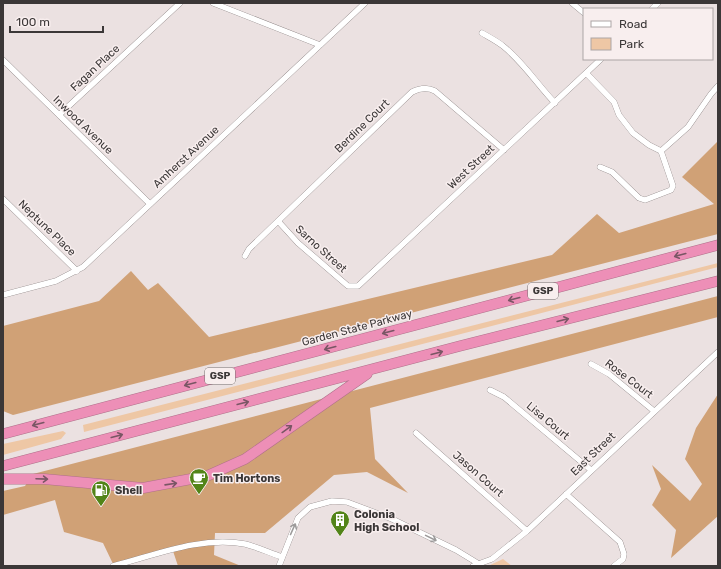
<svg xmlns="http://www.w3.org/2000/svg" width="721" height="569" viewBox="0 0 721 569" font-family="Rubik,sans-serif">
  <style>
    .green { fill: #eec7a5 }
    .forest { fill: #d0a176 }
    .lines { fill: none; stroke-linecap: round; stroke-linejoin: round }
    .street-casing { stroke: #817878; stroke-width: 6 }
    .highway-casing { stroke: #af708a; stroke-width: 11 }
    .street { stroke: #fff; stroke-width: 5.5 }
    .highway { stroke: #ed8fb7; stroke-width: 10 }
    .oneway { stroke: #795664 }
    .oneway2 { stroke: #9d9b9b }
    .labels { text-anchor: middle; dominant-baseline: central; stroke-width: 3; stroke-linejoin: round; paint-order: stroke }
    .shield { fill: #f8eeee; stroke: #746e6e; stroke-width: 1 }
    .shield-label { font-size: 10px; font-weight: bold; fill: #3b3737 }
    .street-label { font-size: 11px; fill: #3b3737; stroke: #f8eeee }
    .poi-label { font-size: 11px; font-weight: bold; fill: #3b3737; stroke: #f8eeee; text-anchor: start }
  </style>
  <rect width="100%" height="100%" fill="#ebe1e1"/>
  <!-- green -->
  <path class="green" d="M718,263V267L84,432L83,425Z
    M63,431L66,433L61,439L3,455V444Z
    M503,559L512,566H488Z"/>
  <!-- forest -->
  <path class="forest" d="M718,141V234L13,415L3,411V326L99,301L131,271L148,290L158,283L209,337L552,255L597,214L619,233L714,204L682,177Z
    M718,296V317L370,408L375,459L408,493L367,472L334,475L265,533H215L214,555L241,566H178L173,551L114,566L103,543L64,532L55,500L3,515V491L25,486L33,474Z
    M718,394V516L671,558L676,530L652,505L661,489L652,465L690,501L702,484L685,459L696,428Z"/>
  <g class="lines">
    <defs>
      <path id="street" d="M213,3L320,45
        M572,3L584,13
        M652,9L658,3
        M482,33C489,37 497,41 503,46C523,62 537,84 555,103
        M3,60L150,204
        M586,73L614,102L619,115L633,133L649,145L661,151
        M59,115L180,3
        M661,151L688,127L711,94L718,86
        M600,167L612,172L639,198L645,200L671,190L673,186L661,151
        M3,199L77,271
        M278,221L298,243L341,280L348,286H358L601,59
        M245,256L249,249L412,92C420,88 427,87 435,91L504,150
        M3,295L56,281L83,267L365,3
        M591,364L609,374L654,411
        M490,390L504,397L591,470
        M416,433L527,531
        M566,494L620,542L624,554L623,559L614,566
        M113,566C156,555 200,536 245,544C257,547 270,553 282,557
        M279,566L298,518L310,507L332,501L347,502L392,519L456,550L479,564
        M473,566L492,559L527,531L718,352"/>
      <path id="highway" d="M3,434L718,245
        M3,466L460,346L718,281
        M3,479H44L143,488L207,476L245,459L367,374"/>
    </defs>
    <!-- street casing -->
    <use href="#street" class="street-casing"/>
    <!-- highway casing -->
    <use href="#highway" class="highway-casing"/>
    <!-- street -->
    <use href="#street" class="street"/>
    <!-- highway -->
    <use href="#highway" class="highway"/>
  </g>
  <!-- one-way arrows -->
  <defs><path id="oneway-shaft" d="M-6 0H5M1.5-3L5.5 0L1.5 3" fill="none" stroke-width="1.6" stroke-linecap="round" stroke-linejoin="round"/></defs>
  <g class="oneway">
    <use href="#oneway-shaft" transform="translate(680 255) rotate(165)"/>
    <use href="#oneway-shaft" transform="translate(514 299) rotate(165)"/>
    <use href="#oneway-shaft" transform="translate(563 320) rotate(-14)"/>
    <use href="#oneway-shaft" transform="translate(388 332) rotate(165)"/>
    <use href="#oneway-shaft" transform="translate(330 348) rotate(165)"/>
    <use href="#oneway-shaft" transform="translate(437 353) rotate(-15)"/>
    <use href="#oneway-shaft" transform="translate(190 384) rotate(165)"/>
    <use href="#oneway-shaft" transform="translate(243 403) rotate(-14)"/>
    <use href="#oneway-shaft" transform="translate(38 424) rotate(165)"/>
    <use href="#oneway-shaft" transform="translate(287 429) rotate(-36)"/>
    <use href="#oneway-shaft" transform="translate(117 436) rotate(-15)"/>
    <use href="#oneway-shaft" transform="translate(42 479) rotate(2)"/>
    <use href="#oneway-shaft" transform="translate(171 484) rotate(-8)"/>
  </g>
  <g class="oneway2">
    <use href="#oneway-shaft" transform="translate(293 529) rotate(-66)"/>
    <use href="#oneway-shaft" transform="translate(431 538) rotate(26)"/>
  </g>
  <!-- icons -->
  <defs>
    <symbol id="cafe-pin" viewBox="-11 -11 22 30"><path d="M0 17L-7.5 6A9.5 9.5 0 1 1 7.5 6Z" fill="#528418" stroke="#f8eeee"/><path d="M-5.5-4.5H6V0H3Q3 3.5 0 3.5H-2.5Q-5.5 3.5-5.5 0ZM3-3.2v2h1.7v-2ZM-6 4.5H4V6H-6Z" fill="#fff"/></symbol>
    <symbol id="fuel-pin" viewBox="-11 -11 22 30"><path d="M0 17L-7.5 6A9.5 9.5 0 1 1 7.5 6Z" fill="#528418" stroke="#f8eeee"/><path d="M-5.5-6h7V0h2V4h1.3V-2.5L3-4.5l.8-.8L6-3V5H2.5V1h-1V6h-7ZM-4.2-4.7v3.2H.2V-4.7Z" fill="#fff"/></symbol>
    <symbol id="building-pin" viewBox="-11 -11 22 30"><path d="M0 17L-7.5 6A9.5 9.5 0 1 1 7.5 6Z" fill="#528418" stroke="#f8eeee"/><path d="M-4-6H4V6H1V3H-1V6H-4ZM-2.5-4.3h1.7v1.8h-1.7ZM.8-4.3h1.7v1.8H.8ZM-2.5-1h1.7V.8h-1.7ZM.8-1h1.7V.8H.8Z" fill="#fff"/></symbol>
  </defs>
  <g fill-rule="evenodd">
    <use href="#cafe-pin" x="188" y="467" width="22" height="30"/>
    <use href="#fuel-pin" x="90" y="479" width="22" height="30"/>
    <use href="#building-pin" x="329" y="509" width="22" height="30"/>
  </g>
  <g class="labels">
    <!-- shield labels -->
    <g class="shield">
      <rect x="528" y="283" width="30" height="16" rx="3"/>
      <rect x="205" y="368" width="30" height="16" rx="3"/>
    </g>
    <g class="shield-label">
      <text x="543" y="291">GSP</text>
      <text x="220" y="376">GSP</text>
    </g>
    <!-- street labels -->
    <g class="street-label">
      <text transform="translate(95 68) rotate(-43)">Fagan Place</text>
      <text transform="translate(83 125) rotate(44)">Inwood Avenue</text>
      <text transform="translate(362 126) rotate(-44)">Berdine Court</text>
      <text transform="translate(186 157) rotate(-43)">Amherst Avenue</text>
      <text transform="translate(471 167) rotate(-43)">West Street</text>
      <text transform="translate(47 228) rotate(44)">Neptune Place</text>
      <text transform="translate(321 249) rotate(42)">Sarno Street</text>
      <text transform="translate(357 328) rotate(-15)">Garden State Parkway</text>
      <text transform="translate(629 379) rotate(37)">Rose Court</text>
      <text transform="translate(548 421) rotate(40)">Lisa Court</text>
      <text transform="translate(593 454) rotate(-44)">East Street</text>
      <text transform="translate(478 474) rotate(41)">Jason Court</text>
    </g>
    <!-- poi labels -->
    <g class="poi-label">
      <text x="213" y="478">Tim Hortons</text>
      <text x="115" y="490">Shell</text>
      <text x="354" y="514">Colonia<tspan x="354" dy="13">High School</tspan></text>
    </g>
  </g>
  <!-- border -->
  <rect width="721" height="569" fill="none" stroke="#3b3737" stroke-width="8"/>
  <!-- legend -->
  <rect x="583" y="8" width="130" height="52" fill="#f8eeee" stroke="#aca5a5"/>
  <rect x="591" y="21" width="20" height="6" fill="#ffffff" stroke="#aca5a5"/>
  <text x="619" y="28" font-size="12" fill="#3b3737">Road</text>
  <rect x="591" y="38" width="20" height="12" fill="#eec7a5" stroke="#aca5a5"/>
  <text x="619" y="48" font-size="12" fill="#3b3737">Park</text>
  <!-- scale -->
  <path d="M10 26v6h93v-6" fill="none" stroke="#3b3737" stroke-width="2"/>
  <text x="16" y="26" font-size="12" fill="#3b3737" stroke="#f8eeee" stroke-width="3" paint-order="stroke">100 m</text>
</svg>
